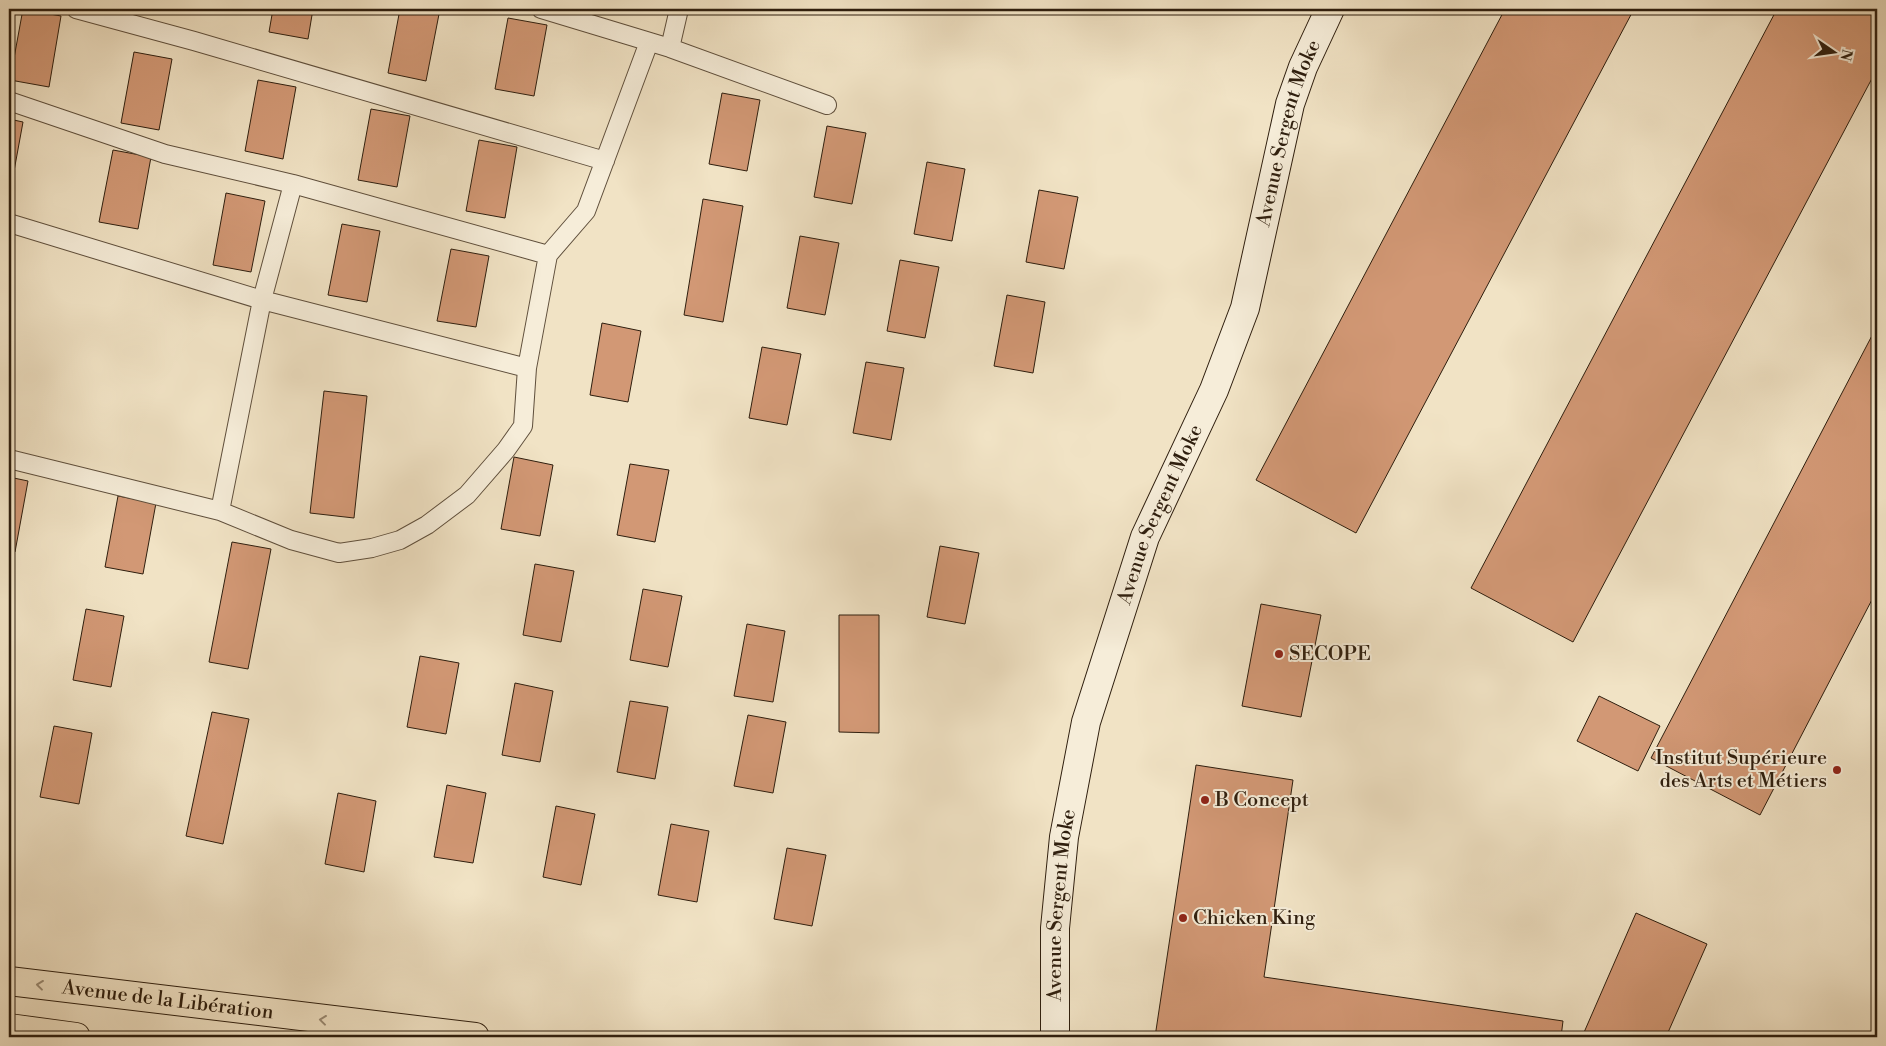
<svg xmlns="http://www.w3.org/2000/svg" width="1886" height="1046" viewBox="0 0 1886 1046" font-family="'Libre Bodoni',serif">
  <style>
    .building { fill: #d29875; stroke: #2e1e0e }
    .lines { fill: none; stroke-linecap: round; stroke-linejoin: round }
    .lane-casing { stroke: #5f4f3c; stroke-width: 20 }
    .secondary-casing { stroke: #2e1e0e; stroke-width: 30 }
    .primary-casing { stroke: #2e1e0e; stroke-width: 30 }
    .lane { stroke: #f6edd9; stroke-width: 18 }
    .secondary { stroke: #f6edd9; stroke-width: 28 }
    .primary { stroke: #f1e3c5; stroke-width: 28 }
    .oneway { stroke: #998a73 }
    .poi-dot { fill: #8f2418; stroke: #f6edd9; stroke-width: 2 }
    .labels { text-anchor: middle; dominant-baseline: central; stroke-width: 4; stroke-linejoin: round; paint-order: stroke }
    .street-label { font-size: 20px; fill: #2e1e0e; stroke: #f6edd9 }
    .poi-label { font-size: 20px; fill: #2e1e0e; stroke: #f6edd9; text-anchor: start }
  </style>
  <rect width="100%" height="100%" fill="#f1e3c5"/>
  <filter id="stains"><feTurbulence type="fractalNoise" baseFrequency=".004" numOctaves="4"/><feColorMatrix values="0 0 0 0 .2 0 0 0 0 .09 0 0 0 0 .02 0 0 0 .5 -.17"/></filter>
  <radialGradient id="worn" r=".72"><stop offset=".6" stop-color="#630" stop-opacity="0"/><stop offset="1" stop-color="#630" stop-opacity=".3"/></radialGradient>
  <!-- building -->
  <path class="building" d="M23,9L61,16L49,87L10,80Z
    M273,9H313L308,39L269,32Z
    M400,9H440L426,81L388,73Z
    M1505,9H1634L1356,533L1256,480Z
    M1777,9H1871L1877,12V69L1573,642L1471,588Z
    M508,18L547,25L534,96L495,89Z
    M134,52L172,59L159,130L121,123Z
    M258,80L296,87L283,159L245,151Z
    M722,93L760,100L747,171L709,164Z
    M371,109L410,116L397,187L358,180Z
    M9,119L23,122L10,193H9Z
    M827,126L866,133L852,204L814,197Z
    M479,140L517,147L505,218L466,211Z
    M113,150L151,157L138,229L99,222Z
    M927,162L965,169L952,241L914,234Z
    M1039,190L1078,197L1064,269L1026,262Z
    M226,193L265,201L251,272L213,265Z
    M703,199L743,206L723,322L684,315Z
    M342,224L380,231L367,302L328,295Z
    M800,236L839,243L825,315L787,308Z
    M451,249L489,256L476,327L437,321Z
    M900,260L939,267L925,338L887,331Z
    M1007,295L1045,302L1033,373L994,366Z
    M602,323L641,331L628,402L590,395Z
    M1877,326V590L1760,815L1651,758Z
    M762,347L801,354L787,425L749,418Z
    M866,362L904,368L891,440L853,433Z
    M324,391L367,396L354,518L310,513Z
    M514,457L553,465L540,536L501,529Z
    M630,464L669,470L655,542L617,535Z
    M9,477L28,481L15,552L9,551Z
    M118,496L156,503L143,574L105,567Z
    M232,542L271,549L248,669L209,662Z
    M940,546L979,553L965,624L927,617Z
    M535,564L574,571L561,642L523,635Z
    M643,589L682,596L668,667L630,660Z
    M1261,604L1321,615L1301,717L1242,706Z
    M86,609L124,616L111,687L73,680Z
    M839,615H879V733L839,732Z
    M747,624L785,631L773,702L734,696Z
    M420,656L459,663L446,734L407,727Z
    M515,683L553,691L540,762L502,755Z
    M1599,696L1660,726L1638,771L1577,741Z
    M630,701L668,707L655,779L617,772Z
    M212,712L249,719L223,844L186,836Z
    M748,715L786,722L773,793L734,786Z
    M54,726L92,733L79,804L40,797Z
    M1196,765L1293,780L1264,977L1563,1021L1561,1037H1155Z
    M447,785L486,793L473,863L434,857Z
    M338,793L376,801L364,872L325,864Z
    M556,806L595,814L581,885L543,877Z
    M671,824L709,831L697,902L658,895Z
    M787,848L826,855L812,926L774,919Z
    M1877,906V933H1873Z
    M1636,913L1707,944L1666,1037H1582Z"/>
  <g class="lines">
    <defs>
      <path id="lane" d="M76,9L194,41L605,161
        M541,9L670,48L827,105
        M670,48L679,9
        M9,101L165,154L293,184L548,255
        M9,223L262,300L527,368
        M9,459L220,511L291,540L339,553L372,548L400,540L427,525L467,495L506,450L523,426L527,368L548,255L586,211L649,42
        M220,511L262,300L293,184"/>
      <g id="secondary">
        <path id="s1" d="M1055,1037V928L1064,837L1086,722L1145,537L1214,390L1245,308L1290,104L1303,67L1330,9"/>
      </g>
      <g id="primary">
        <path id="s2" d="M9,981L475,1037"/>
        <path d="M9,1028L76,1037"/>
      </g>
    </defs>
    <!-- lane casing -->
    <use href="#lane" class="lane-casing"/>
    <!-- secondary casing -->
    <use href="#secondary" class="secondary-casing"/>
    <!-- primary casing -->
    <use href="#primary" class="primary-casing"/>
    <!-- lane -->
    <use href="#lane" class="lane"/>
    <!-- secondary -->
    <use href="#secondary" class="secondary"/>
    <!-- primary -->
    <use href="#primary" class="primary"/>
  </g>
  <!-- one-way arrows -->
  <defs><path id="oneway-chevron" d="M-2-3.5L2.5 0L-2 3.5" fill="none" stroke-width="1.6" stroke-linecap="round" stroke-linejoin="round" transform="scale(1.25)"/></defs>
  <g class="oneway">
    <use href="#oneway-chevron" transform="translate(40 985) rotate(-173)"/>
    <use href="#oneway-chevron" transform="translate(323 1020) rotate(-173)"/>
  </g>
  <!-- markers -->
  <g class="poi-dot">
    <circle cx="1279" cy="654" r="5"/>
    <circle cx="1837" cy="770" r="5"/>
    <circle cx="1205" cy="800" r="5"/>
    <circle cx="1183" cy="918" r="5"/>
  </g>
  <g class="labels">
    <!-- street labels -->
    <g class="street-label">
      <text stroke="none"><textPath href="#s1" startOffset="942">Avenue Sergent Moke</textPath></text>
      <text stroke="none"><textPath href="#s1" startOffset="538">Avenue Sergent Moke</textPath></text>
      <text stroke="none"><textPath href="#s1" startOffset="132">Avenue Sergent Moke</textPath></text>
      <text stroke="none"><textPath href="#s2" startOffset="160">Avenue de la Libération</textPath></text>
    </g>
    <!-- poi labels -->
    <g class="poi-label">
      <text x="1289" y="654">SECOPE</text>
      <text x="1827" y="758" text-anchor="end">Institut Supérieure<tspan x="1827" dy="23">des Arts et Métiers</tspan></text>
      <text x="1215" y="800">B Concept</text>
      <text x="1193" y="918">Chicken King</text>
    </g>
  </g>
  <!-- margin -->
  <rect width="1886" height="1046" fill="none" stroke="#f1e3c5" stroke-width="30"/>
  <rect x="10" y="10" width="1866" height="1026" fill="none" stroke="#2e1e0e" stroke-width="2.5"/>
  <rect x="15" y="15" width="1856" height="1016" fill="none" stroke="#2e1e0e"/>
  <!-- north arrow -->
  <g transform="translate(1834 52) rotate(103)" stroke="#f6edd9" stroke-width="4" paint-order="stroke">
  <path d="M0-4L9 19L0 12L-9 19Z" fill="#2e1e0e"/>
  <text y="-8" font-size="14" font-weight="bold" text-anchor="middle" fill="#2e1e0e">N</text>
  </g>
  <rect width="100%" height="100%" filter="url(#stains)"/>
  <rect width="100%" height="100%" fill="url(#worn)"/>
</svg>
